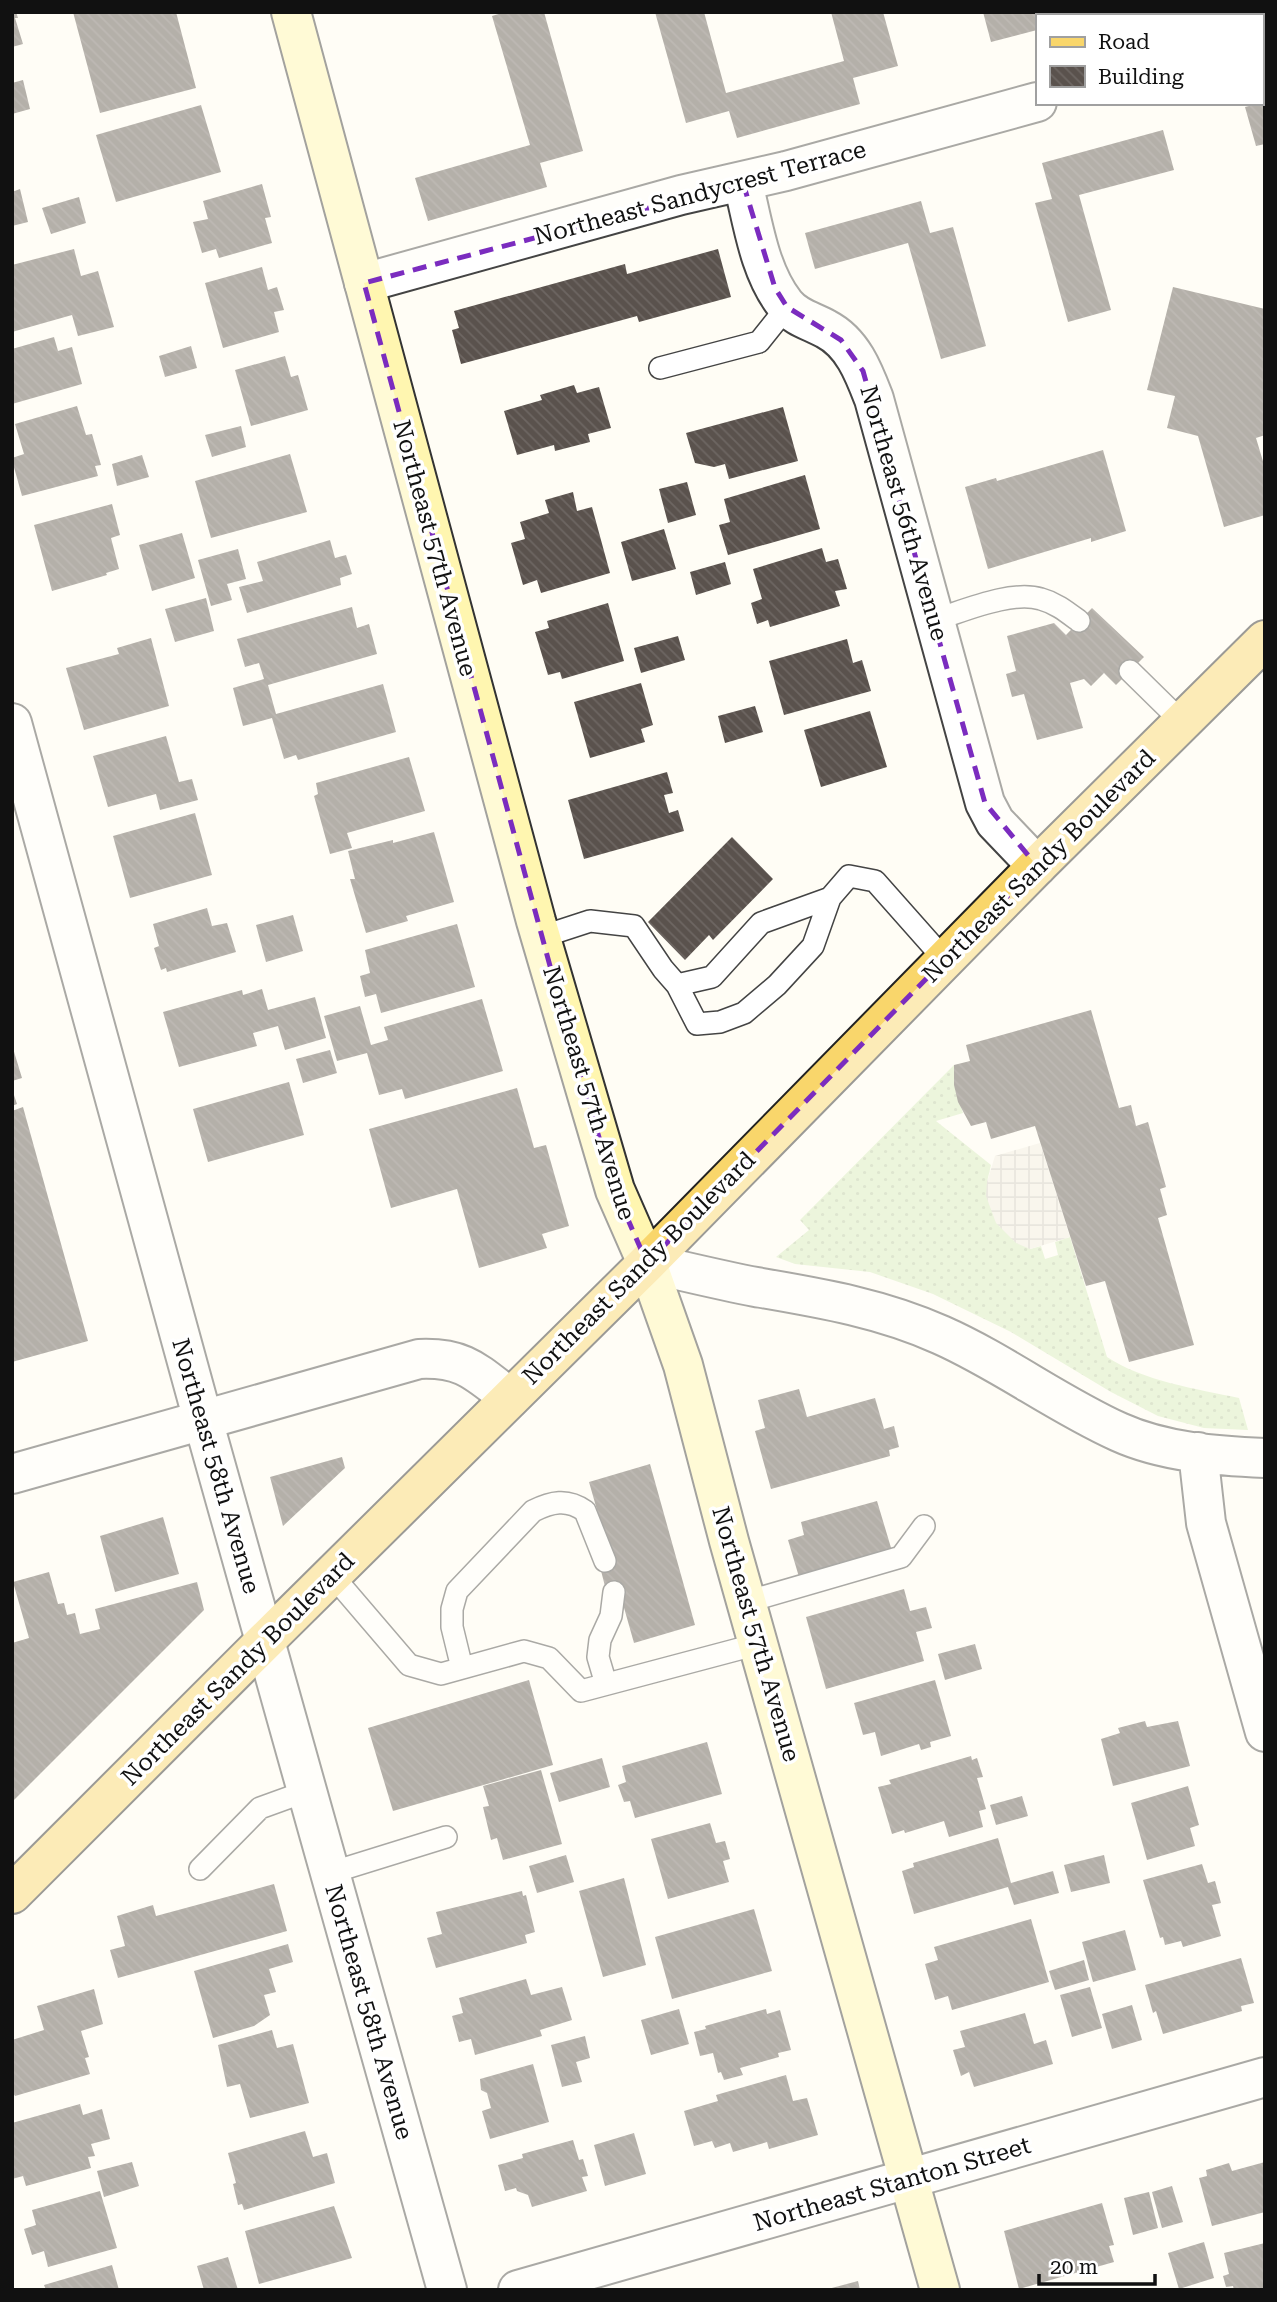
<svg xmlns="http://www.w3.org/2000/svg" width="1277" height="2302" viewBox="0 0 1277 2302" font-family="'Roboto Serif',serif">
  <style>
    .grass { fill: url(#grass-dots) }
    .plaza { fill: url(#plaza-grid) }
    .building { fill: url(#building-back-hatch) }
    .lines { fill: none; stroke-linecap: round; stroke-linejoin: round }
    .service-casing { stroke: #444; stroke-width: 24 }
    .minor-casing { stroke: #444; stroke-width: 42 }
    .secondary-casing { stroke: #333; stroke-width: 42 }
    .primary-casing { stroke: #222; stroke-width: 42 }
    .service { stroke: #fff; stroke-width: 21 }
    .minor { stroke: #fff; stroke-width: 38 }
    .secondary { stroke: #fff6b0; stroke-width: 38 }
    .primary { stroke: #f9d66b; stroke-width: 38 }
    .marked { fill: none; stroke: #7b2cbf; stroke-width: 5; stroke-dasharray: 14 9; stroke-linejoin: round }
    .labels { text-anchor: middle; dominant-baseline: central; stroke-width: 7; stroke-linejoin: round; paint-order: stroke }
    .street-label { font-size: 24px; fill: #111; stroke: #fff }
  </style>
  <defs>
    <pattern id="grass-dots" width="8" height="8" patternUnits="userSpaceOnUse" patternTransform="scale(1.75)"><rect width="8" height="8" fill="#d5ebbd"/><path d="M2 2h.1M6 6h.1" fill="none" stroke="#b6c8a1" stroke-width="1.8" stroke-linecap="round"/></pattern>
    <pattern id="plaza-grid" width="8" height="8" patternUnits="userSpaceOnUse" patternTransform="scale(1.75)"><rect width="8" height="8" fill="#f1ede2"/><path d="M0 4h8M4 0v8" fill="none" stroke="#cecac1"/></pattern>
    <pattern id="building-back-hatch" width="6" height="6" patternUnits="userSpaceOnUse" patternTransform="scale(1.75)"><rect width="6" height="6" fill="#5a524d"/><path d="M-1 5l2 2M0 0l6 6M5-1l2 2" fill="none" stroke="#6d6662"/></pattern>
  </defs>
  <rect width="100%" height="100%" fill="#fffdf5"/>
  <!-- grass -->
  <path class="grass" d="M954,1065L955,1088L963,1113L936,1121L991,1165L987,1182L1030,1249L1041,1246L1045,1259L1058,1255L1055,1242L1070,1237L1107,1357C1143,1381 1197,1389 1239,1398L1248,1430L1204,1428L1158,1416L1111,1392L1011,1332L933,1294L870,1272L795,1264L776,1257L809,1230L800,1220Z"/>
  <!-- plaza -->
  <path class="plaza" d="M1040,1143L1070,1237L1030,1249L1016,1243L996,1223L986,1196L987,1182L995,1156Z"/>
  <!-- building -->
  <path class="building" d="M12,12H16L18,18H15L23,44L12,47Z
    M73,12H176L196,88L100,113Z
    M505,12H544L583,151L540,163L547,187L428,221L415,178L530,145L492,16Z
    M655,12H704L726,93L844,61L831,12H883L898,66L853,78L860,104L737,138L729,111L686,123Z
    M983,12H1170L1171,16H1037V30L991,42Z
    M23,80L30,109L12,114V83Z
    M1265,102V144L1256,146L1245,107Z
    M201,105L221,172L116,202L96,135Z
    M1163,130L1174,170L1079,195L1111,310L1068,322L1035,203L1052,199L1042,163Z
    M262,184L271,217L265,218L272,243L219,258L216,249L202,253L193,222L208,219L203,201Z
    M20,189L28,222L12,226V192Z
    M79,197L86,223L51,234L42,208Z
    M921,201L930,233L953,227L986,346L941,359L908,243L815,269L805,233Z
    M74,249L81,276L98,271L114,327L78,336L72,315L12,332V265Z
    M718,249L731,297L639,322L637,316L461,364L452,330L459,328L454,311L625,264L627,274Z
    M262,267L268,290L277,287L284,310L274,312L279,332L223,348L205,283Z
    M1173,287L1265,309V435L1256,438L1265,468V515L1224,527L1198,436L1167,428L1175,396L1147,390Z
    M54,337L58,351L72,347L82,384L12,404V349Z
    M191,346L197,368L165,377L159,356Z
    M285,356L291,377L298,375L308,410L251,426L235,370Z
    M574,385L577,393L599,387L611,428L588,434L590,442L555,451L554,445L517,455L504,411L542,400L540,395Z
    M77,406L86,435L92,434L101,465L95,466L98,476L22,496L12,460V458L24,454L15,424Z
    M783,407L798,461L729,479L725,464L714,467L695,463L686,433Z
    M241,426L246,447L212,457L205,435Z
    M1103,450L1126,531L1091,542V538L988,569L965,487L996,478L997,481Z
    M290,454L307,512L211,538L195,481Z
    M142,455L149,477L117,486L112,464Z
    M805,475L820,529L728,555L719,525L730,522L724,499Z
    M687,482L696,515L668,523L659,489Z
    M573,492L577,511L592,507L610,573L541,593L537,580L523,585L511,543L525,539L520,522L549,513L545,500Z
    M112,504L120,535L111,538L119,569L106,573L107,575L52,591L34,525Z
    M664,529L676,569L632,581L621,542Z
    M182,533L195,578L152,591L139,545Z
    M330,540L335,558L346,555L352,574L340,578L341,585L247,613L239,587L263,581L257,562Z
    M822,548L826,562L838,559L847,589L835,591L840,606L770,627L768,620L757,624L751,603L762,599L753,569Z
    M238,549L246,579L227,584L232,600L211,606L198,560Z
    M725,562L731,584L696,595L690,572Z
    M206,598L214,631L175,642L165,609Z
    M608,603L624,661L562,679L560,672L548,675L535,632L549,628L547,621Z
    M352,607L357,628L369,624L377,654L268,685L276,714L383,684L396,732L298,760L296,755L284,759L272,718L243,726L233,688L264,679L259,663L245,667L237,639Z
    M1092,608L1144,657L1116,685L1104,673L1091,686L1084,679L1070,683L1083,728L1037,740L1024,694L1012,697L1006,674L1016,671L1007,636L1054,623L1066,635Z
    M678,636L685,660L641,673L634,648Z
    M151,638L169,706L84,730L66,668L119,654L117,648Z
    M847,639L853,663L862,660L871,691L784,715L769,661Z
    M641,683L653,725L641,729L645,742L590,758L574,702Z
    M755,706L763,732L725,743L718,716Z
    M870,711L887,767L821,787L804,730Z
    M166,736L179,782L192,779L198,800L160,810L156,794L108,807L93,756Z
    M409,757L425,811L347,833L352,848L330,854L314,796L318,794L316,783Z
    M667,772L673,793L664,795L669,813L678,810L684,831L584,859L568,800Z
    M195,813L212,875L130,898L113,836Z
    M434,832L454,902L406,916L408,921L366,933L350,879H355L348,851L393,840V843Z
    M732,837L773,879L713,940L709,935L685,960L648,922Z
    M207,908L212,926L227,923L236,952L167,972L166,968L161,970L154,948L159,946L153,924Z
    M293,915L303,951L266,962L256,925Z
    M457,924L475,987L381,1013L376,994L365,997L360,976L370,973L365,950Z
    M262,989L268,1010L315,997L326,1038L285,1050L278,1026L253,1033L257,1046L179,1067L163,1012L242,990L243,995Z
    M482,999L503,1071L405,1099L402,1089L379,1095L367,1053L337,1061L324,1016L360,1006L371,1045L388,1040L384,1027Z
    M1091,1010L1119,1108L1131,1105L1136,1126L1148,1122L1166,1187L1160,1189L1167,1215L1158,1218L1194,1345L1129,1362L1105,1281L1086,1286L1035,1126L991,1139L986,1122L971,1126L958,1102L954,1085V1065L970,1061L966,1045Z
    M12,1045L22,1078L12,1081Z
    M330,1050L337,1073L303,1083L296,1059Z
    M289,1082L304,1135L208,1162L193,1109Z
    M517,1088L534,1148L546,1145L569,1226L542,1234L547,1248L479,1268L457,1189L391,1208L369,1129Z
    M12,1089L17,1104L12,1106Z
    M23,1107L88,1341L12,1362V1111Z
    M799,1389L807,1417L875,1398L884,1429L894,1426L899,1447L889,1450L890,1456L771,1489L755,1431L765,1428L758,1400Z
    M342,1457L345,1468L283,1526L270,1477Z
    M650,1464L695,1625L634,1643L619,1590L607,1594L599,1563L611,1559L589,1482Z
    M877,1501L892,1551L799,1577L788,1540L804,1535L801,1522Z
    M163,1517L179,1574L115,1592L100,1536Z
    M49,1572L58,1604L64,1603L67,1615L75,1613L80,1634L100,1629L95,1609L197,1582L204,1610L12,1802V1643L29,1638L13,1582Z
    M904,1589L910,1611L926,1607L932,1628L916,1632L924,1661L826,1689L806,1617Z
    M975,1644L982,1669L945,1680L938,1654Z
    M529,1680L553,1765L393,1811L368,1728Z
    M935,1680L951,1736L930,1742L931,1747L921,1750L919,1744L881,1756L875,1732L863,1735L854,1703Z
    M1145,1721L1147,1727L1178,1721L1190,1766L1113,1786L1101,1739L1120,1733L1118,1728Z
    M707,1742L722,1794L635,1818L630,1801L624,1802L618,1785L626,1782L622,1766Z
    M971,1756L972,1760L977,1758L983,1777L977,1778L986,1809L979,1811L983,1827L949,1837L944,1821L905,1833L904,1830L892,1834L878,1787L891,1784L889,1780Z
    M602,1758L610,1787L559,1802L550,1773Z
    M541,1770L562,1844L503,1860L497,1838L491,1840L483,1807L489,1806L483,1786Z
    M1188,1786L1199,1825L1190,1828L1195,1846L1147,1860L1131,1803Z
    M1022,1796L1028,1816L996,1825L990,1805Z
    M710,1823L716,1843L725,1841L730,1859L723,1861L729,1882L668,1899L651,1839Z
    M998,1838L1011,1883L1053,1871L1059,1893L1014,1905L1008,1887L914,1914L902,1871L914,1867L913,1863Z
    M566,1855L574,1882L537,1893L529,1866Z
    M1104,1855L1110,1883L1071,1892L1064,1865Z
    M1202,1864L1208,1883L1215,1881L1221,1903L1212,1905L1221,1936L1183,1947L1181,1941L1165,1945L1163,1937L1160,1938L1143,1880Z
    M624,1878L646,1965L603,1977L579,1891Z
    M274,1884L287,1931L118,1978L110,1950L125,1946L117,1916L153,1905L156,1916Z
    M522,1891L523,1896L526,1895L535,1932L525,1935L527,1943L436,1968L427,1938L442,1934L436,1912Z
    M754,1909L772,1971L672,1999L655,1937Z
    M1031,1919L1049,1982L952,2010L948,1996L935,2000L925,1964L938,1960L934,1947Z
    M1125,1930L1136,1970L1093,1982L1082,1942Z
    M288,1944L293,1962L269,1969L276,1992L264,1995L270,2015L254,2026L213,2038L194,1971Z
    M1241,1958L1254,2003L1241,2006L1242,2011L1163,2034L1156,2011L1153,2013L1145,1985Z
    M1084,1960L1089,1980L1055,1990L1049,1971Z
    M526,1979L531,1995L562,1987L572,2020L540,2030L542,2036L475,2055L471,2039L459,2042L452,2016L463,2013L459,1998Z
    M1090,1987L1102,2028L1072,2037L1060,1995Z
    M94,1989L103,2024L81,2031L89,2057L85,2058L90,2074L15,2096L12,2091V2040L44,2030L37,2006Z
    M1132,2005L1142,2040L1112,2049L1102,2014Z
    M679,2009L689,2044L651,2055L641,2020Z
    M766,2009L767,2014L780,2010L791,2050L778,2053L779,2057L740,2068L743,2075L724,2080L721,2072L718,2073L713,2053L700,2056L694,2032L706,2029L705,2026Z
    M1025,2013L1034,2044L1046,2040L1053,2064L974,2087L969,2072L961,2076L953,2050L965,2047L960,2031Z
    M272,2030L277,2048L293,2044L309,2103L250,2118L240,2084L227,2087L218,2045Z
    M585,2036L590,2058L576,2062L582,2082L562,2087L551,2045Z
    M533,2064L549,2122L490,2139L482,2111L491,2108L487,2093L481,2090L480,2079Z
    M786,2075L793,2101L807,2098L818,2135L769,2149L767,2142L733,2152L730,2143L715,2148L712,2141L694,2146L684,2111L718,2101L716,2095Z
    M80,2104L83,2115L102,2109L110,2139L91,2144L95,2156L88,2157L91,2168L26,2186L23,2176L12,2179V2123Z
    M305,2131L313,2157L327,2153L335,2183L244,2210L242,2204L238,2205L233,2184L236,2183L228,2153Z
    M634,2133L646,2174L605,2186L594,2145Z
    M573,2140L579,2160L583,2159L588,2176L582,2177L587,2191L532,2207L528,2195L517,2191L516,2188L505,2191L498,2165L523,2158L522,2154Z
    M132,2162L139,2186L104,2197L97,2171Z
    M1265,2162V2212L1212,2226L1199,2178L1207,2176L1206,2170L1229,2163L1232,2171Z
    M1172,2186L1183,2222L1162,2228L1152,2192Z
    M100,2191L117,2248L48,2267L44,2251L32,2255L24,2229L36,2225L32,2210Z
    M1149,2192L1158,2228L1133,2235L1124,2198Z
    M1102,2203L1114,2245L1109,2246L1114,2262L1019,2289L1004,2231Z
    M334,2206L352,2258L259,2284L245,2231Z
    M1204,2242L1214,2278L1179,2289L1168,2253Z
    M1265,2243V2290H1234L1233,2286L1226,2287L1223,2276L1229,2274L1224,2253Z
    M228,2257L238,2290H204L197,2266Z
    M112,2265L119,2290H46L44,2285Z
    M858,2281L860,2290H828V2289Z"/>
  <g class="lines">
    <defs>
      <path id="service" d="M660,368L759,342L787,307
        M934,620C964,611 1011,590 1041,599C1056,603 1067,612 1079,621
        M1130,671L1183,723
        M541,937L590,921L634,926L663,969L677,985L712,977L761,923L830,898
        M677,985L697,1024L720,1022L744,1013L777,985L813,946L830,898L849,876L875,881L945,960
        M332,1575L409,1665L441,1674L524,1651L549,1658L581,1691L758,1644
        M746,1602L901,1557L924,1526
        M462,1668L452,1627V1609L457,1591L533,1511C551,1502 567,1498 585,1511L605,1561
        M606,1684L598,1657L600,1640L611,1616L614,1592
        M200,1869L260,1808L307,1791
        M330,1873L446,1837"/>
      <path id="minor" d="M1261,39L1265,38
        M743,183C753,223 759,271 785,304C796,318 812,321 826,329C853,343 864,373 874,399L985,803L995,822L1037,866
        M364,283L681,195L786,171L1037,102
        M12,723L203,1420L447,2290
        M647,1263C683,1271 719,1280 756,1287C820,1298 881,1308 941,1335C1002,1362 1057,1404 1119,1432C1163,1452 1217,1456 1265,1458
        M1198,1452L1206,1523L1265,1732
        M12,1474L419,1359C464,1357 476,1372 510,1398
        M518,2290L1265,2077"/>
      <path id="secondary" d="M291,12L536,921L615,1190L647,1263L683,1365L729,1541L940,2290"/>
      <path id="primary" d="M12,1894L265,1641L647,1263L1037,866L1265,640"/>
    </defs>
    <!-- service casing -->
    <use href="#service" class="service-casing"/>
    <!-- minor casing -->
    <use href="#minor" class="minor-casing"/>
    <!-- secondary casing -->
    <use href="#secondary" class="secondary-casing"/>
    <!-- primary casing -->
    <use href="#primary" class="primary-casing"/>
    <!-- service -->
    <use href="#service" class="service"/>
    <!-- minor -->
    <use href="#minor" class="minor"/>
    <!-- secondary -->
    <use href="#secondary" class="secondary"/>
    <!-- primary -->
    <use href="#primary" class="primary"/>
  </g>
  <!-- marked area -->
  <path d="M0 0H1277V2302H0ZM743,183L775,288L787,307L841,340L863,371L985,803L1037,866L647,1263L615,1190L577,1065L364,283Z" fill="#fffdf5" fill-opacity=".55" fill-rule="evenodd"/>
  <path class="marked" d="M743,183L775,288L787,307L841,340L863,371L985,803L1037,866L647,1263L615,1190L577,1065L364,283Z"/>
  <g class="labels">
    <!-- street labels -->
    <g class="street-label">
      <text transform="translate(700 193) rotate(-15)">Northeast Sandycrest Terrace</text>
      <text transform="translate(904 513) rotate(74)">Northeast 56th Avenue</text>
      <text transform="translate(435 548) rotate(75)">Northeast 57th Avenue</text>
      <text transform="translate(1039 866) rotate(-45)">Northeast Sandy Boulevard</text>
      <text transform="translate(589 1093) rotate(73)">Northeast 57th Avenue</text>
      <text transform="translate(639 1268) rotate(-45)">Northeast Sandy Boulevard</text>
      <text transform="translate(216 1466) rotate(74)">Northeast 58th Avenue</text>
      <text transform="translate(756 1634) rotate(74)">Northeast 57th Avenue</text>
      <text transform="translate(238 1669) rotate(-45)">Northeast Sandy Boulevard</text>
      <text transform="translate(369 2012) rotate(74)">Northeast 58th Avenue</text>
      <text transform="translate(892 2184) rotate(-16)">Northeast Stanton Street</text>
    </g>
  </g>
  <!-- border -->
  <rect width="1277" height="2302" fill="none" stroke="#111111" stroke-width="28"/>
  <!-- legend -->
  <rect x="1036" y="14" width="228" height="91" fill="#ffffff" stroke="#a0a0a0" stroke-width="2"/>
  <rect x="1050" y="37" width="35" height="10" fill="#f9d66b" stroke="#a0a0a0" stroke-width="2"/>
  <text x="1098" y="49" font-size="21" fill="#111111">Road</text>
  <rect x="1050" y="66" width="35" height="21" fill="url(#building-back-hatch)" stroke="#a0a0a0" stroke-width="2"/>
  <text x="1098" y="84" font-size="21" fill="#111111">Building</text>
  <!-- scale -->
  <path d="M1039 2274v10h116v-10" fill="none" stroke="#111111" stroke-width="3.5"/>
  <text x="1050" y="2274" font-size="21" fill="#111111" stroke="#ffffff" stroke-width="5" paint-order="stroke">20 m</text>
</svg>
